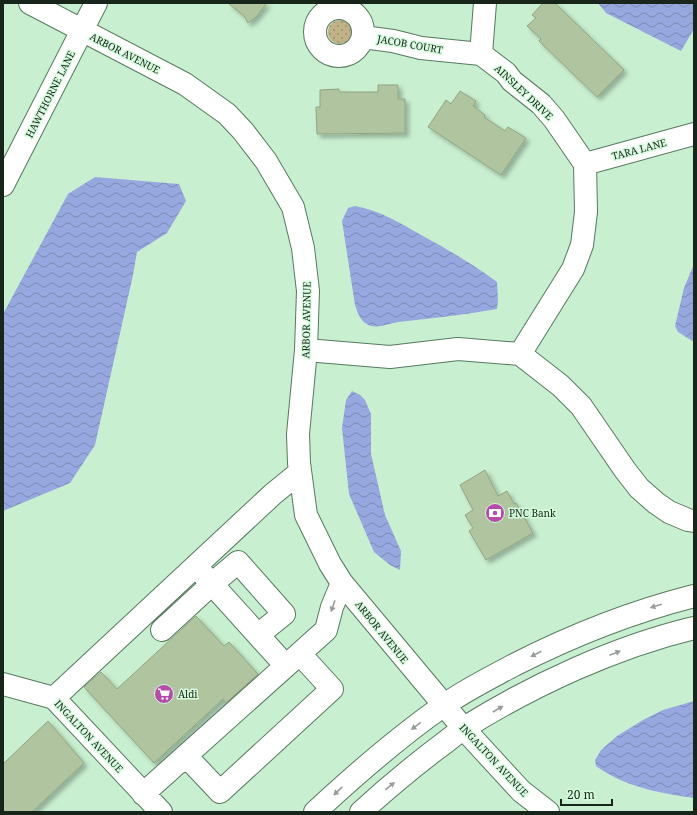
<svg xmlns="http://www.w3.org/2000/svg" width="697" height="815" viewBox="0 0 697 815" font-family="'Noto Serif',serif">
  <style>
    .grass { fill: url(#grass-dots) }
    .water { fill: url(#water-waves) }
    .building { fill: #b0c59f; stroke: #90a580; filter: url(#shadow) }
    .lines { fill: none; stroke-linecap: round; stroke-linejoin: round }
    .minor-casing { stroke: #577a5f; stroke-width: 24 }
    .major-casing { stroke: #577a5f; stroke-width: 24 }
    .minor { stroke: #fff; stroke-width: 22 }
    .major { stroke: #fff; stroke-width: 22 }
    .oneway { fill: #979d98 }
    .labels { text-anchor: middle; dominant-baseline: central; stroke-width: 3; stroke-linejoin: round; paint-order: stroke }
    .street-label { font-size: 10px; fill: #17251a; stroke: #d5fcdd }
    .poi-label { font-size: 10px; fill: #17251a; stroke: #d5fcdd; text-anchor: start }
  </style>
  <defs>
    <pattern id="grass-dots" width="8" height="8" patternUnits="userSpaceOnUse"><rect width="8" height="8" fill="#c0b187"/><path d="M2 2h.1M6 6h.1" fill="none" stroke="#9b906e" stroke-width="1.8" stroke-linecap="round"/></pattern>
    <pattern id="water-waves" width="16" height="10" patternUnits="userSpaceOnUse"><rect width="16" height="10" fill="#97a8e0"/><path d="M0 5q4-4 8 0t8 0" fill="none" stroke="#7a89b5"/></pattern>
    <filter id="shadow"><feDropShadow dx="3.5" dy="3.5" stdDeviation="2" flood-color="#0004"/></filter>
  </defs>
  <rect width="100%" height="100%" fill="#c8efd0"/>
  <!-- grass -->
  <path class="grass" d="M328 32a12 12 0 1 1 24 0a12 12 0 1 1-24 0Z"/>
  <!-- water -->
  <path class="water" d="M598,3H694V29L681,51L606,13Z
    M95,177L179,184L186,201L167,233L137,252L133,275L95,445L70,483L3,511V314L68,194Z
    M355,206C379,210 402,224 423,236C448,250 473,264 497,282L498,300L497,309C464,315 432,318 399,322C391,323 379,328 371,326C361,323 358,314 355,305L342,221L348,208Z
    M694,264V342L678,332L675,326L684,288Z
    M352,391L360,395L365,400L371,414V454L385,515L401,551L400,570L390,565L374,552L349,494L342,428L346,400Z
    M694,701V798C659,793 625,787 596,766L595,760L601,750L617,736L643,720L663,710Z"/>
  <!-- building -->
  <path class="building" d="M228,3H267L256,17L248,23L244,16Z
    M543,3H555L624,70L597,97L539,41L541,39L527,26L536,18L532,15Z
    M378,85H398V99H405V133L317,134L316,107H320V90L339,89V92H378Z
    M460,91L476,101L473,106L485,115L484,117L505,131L508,127L526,138L501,175L428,127L446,100L451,104Z
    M485,470L498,496L507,491L514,504L516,503L533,533L486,560L469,531L473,528L465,515L473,510L460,485Z
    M196,616L224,646L229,642L258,674L226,703L223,699L154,763L84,687L101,672L117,689Z
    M48,721L84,763L32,812H3V764Z"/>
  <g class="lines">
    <defs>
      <path id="minor" d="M30,3L185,84L227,114L243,131L266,161L293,207L303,248L308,291L306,350L298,434L299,463L306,515L330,564L342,583L464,729L521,791L548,812
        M315 32a24 24 0 1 1 48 0a24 24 0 1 1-48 0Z
        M363,37L393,41L421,48L481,54
        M481,54L506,73L512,81L541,104L554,119L585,164L586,212L582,245L573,269L520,354
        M481,54L485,3
        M585,164L694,134
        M3,185L96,3
        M306,350L390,357L458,349L520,354L561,386L581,406L625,470L639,488L656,503L669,512L688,520L694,521
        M202,573L286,666
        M162,630L212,584L238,562L284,614L258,635
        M3,684L54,698L161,812
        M54,698L273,494L300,472
        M186,756L220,792L332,689L300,654
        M143,794L326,630L332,607L342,583"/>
      <path id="major" d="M315,812C356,774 397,738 443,706C465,690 490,678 514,665C571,636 631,612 694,596
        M361,812C385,790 409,770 435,750C445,743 454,735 464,728C533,685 615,647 694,628"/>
    </defs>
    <!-- minor casing -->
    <use href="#minor" class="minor-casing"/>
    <!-- major casing -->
    <use href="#major" class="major-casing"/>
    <!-- minor -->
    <use href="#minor" class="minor"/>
    <!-- major -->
    <use href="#major" class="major"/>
  </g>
  <!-- one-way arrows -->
  <defs><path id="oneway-solid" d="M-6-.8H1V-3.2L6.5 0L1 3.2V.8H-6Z"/></defs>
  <g class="oneway">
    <use href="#oneway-solid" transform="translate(333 606) rotate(109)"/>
    <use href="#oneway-solid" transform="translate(656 606) rotate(163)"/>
    <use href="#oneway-solid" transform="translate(615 653) rotate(-21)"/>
    <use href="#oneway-solid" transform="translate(536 654) rotate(153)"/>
    <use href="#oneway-solid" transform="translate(498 709) rotate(-30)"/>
    <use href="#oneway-solid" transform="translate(416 726) rotate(143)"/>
    <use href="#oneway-solid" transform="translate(390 786) rotate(-39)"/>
    <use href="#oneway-solid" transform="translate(338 791) rotate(137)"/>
  </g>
  <!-- icons -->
  <defs>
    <symbol id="bank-disc" viewBox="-11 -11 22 22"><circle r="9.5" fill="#b64bac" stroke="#d5fcdd"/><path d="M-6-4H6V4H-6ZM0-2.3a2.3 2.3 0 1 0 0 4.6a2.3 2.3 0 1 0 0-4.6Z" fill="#fff"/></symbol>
    <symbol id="supermarket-disc" viewBox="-11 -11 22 22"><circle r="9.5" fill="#b64bac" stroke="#d5fcdd"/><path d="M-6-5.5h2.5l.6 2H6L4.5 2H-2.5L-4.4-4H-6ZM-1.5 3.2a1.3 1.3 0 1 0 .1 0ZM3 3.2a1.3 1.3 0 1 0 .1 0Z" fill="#fff"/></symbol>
  </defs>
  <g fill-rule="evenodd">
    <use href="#bank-disc" x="484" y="502" width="22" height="22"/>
    <use href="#supermarket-disc" x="153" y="683" width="22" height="22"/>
  </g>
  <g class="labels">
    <!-- street labels -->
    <g class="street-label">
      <text transform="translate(410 44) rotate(10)">JACOB COURT</text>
      <text transform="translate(125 53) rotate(27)">ARBOR AVENUE</text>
      <text transform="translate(524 92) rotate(43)">AINSLEY DRIVE</text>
      <text transform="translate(50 94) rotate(-63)">HAWTHORNE LANE</text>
      <text transform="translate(639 149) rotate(-15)">TARA LANE</text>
      <text transform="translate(306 320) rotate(-89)">ARBOR AVENUE</text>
      <text transform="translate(382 632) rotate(51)">ARBOR AVENUE</text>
      <text transform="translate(89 736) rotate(47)">INGALTON AVENUE</text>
      <text transform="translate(494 760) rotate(47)">INGALTON AVENUE</text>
    </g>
    <!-- poi labels -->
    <g class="poi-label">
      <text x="509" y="513">PNC Bank</text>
      <text x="178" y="694">Aldi</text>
    </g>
  </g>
  <!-- border -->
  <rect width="697" height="815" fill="none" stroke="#17251a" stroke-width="8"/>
  <!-- scale -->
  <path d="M561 799v6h51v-6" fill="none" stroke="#17251a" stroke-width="2"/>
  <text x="567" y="799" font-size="12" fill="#17251a" stroke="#d5fcdd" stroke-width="3" paint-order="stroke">20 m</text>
</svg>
